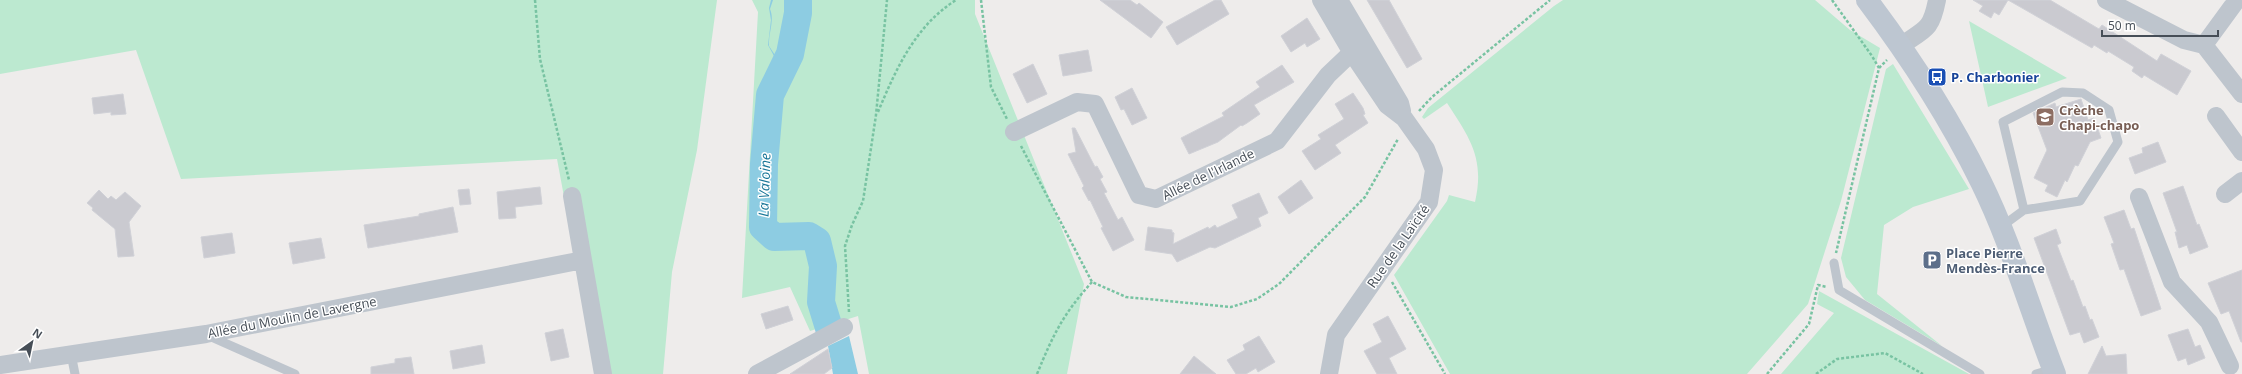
<svg xmlns="http://www.w3.org/2000/svg" width="2242" height="374" viewBox="0 0 2242 374" font-family="'Open Sans',sans-serif">
  <style>
    .green { fill: #bce9d0 }
    .water { fill: #8dcce2 }
    .lines { fill: none; stroke-linecap: round; stroke-linejoin: round }
    .river { stroke: #8dcce2; stroke-width: 28 }
    .building { fill: #cacad0; stroke: #d0d1d7 }
    .path { stroke: #78c3a2; stroke-width: 2.5; stroke-dasharray: 3 2; stroke-linecap: butt }
    .lane { stroke: #bec5cd; stroke-width: 9 }
    .street { stroke: #bec5cd; stroke-width: 18 }
    .secondary { stroke: #bdc6d1; stroke-width: 22 }
    .labels { text-anchor: middle; dominant-baseline: central; stroke-width: 3; stroke-linejoin: round; paint-order: stroke }
    .transit-label { font-size: 13px; font-weight: bold; fill: #164399; stroke: #fff; text-anchor: start }
    .education-label { font-size: 13px; font-weight: bold; fill: #785e54; stroke: #fff; text-anchor: start }
    .street-label { font-size: 13px; fill: #464e57; stroke: #fff }
    .service-label { font-size: 13px; font-weight: bold; fill: #4e5e75; stroke: #fff; text-anchor: start }
    .water-label { font-size: 14px; font-style: italic; fill: #197697; stroke: #fff }
  </style>
  <rect width="100%" height="100%" fill="#eeeceb"/>
  <!-- green -->
  <path class="green" d="M0,0H717L697,150L672,272L663,374H597L557,159L181,179L136,50L0,74Z
    M752,0H975V14L1084,284L1067,374H869L858,316L810,331L790,287L742,298L758,12Z
    M1563,0H1815L1850,30L1880,48L1841,201L1808,304L1747,374H1450L1394,275L1447,201L1449,195L1475,202C1485,159 1470,138 1447,103L1424,119L1422,117L1428,108L1554,6Z
    M1969,21L2067,78L1988,107Z
    M1893,64L1969,189L1913,207L1884,225L1877,294L1942,346L1865,300L1846,277L1841,258L1886,69Z
    M1819,291L1969,374H1781L1834,313L1817,304Z"/>
  <!-- water -->
  <path class="water" d="M771,0H773L770,9C775,21 768,33 769,46L775,55L776,64L767,78V82C787,70 793,22 792,0H803V20L795,55L777,100L778,113L771,151L766,206V225L772,230L812,232C834,246 823,275 824,297C825,307 829,317 833,327L829,328L821,302L823,266L817,241L809,236L774,237L763,227L765,196L764,164L775,112L764,79L772,64L774,56L768,45L771,20L769,8Z
    M849,336L858,374H833L828,346Z"/>
  <g class="lines">
    <!-- river -->
    <path class="river" d="M798,0V13L790,54L770,95L764,164L763,227L774,237L809,236L817,241L823,266L821,302L829,328"/>
  </g>
  <!-- building -->
  <path class="building" d="M1100,0H1130L1137,5L1139,3L1163,22L1151,38Z
    M1215,0H1221L1229,14L1177,45L1166,27Z
    M1367,0H1389L1422,59L1407,68Z
    M1973,0H2008L1999,15L1994,12L1991,18L1979,11L1983,6Z
    M2008,0H2050L2099,29L2102,25L2157,61L2161,54L2191,71L2177,95L2144,75L2142,78L2132,71L2134,67L2108,51L2107,53L2094,45L2092,48Z
    M1307,18L1320,39L1307,47L1305,43L1291,52L1281,36Z
    M1088,50L1092,71L1063,76L1059,55Z
    M1033,64L1047,94L1027,103L1013,74Z
    M1282,65L1294,82L1254,105L1260,114L1247,123L1242,126L1241,125L1218,142L1189,154L1181,138L1224,116L1222,113L1260,87L1256,82Z
    M1132,88L1147,118L1132,125L1124,109L1121,110L1115,97Z
    M1353,93L1363,108L1365,114L1363,115L1368,123L1335,145L1341,153L1315,170L1302,151L1321,139L1318,135L1344,119L1335,104Z
    M123,94L126,114L111,115V112L94,114L92,98Z
    M2081,99L2088,120L2094,118L2101,138L2090,142L2078,166L2075,165L2067,182L2065,180L2057,197L2045,191L2048,185L2034,178L2047,150L2033,113L2055,103L2056,107Z
    M1072,128H1075L1095,167L1097,166L1103,177L1100,179L1107,192L1104,193L1118,220L1122,217L1134,240L1113,251L1101,228L1103,227L1090,200L1089,201L1082,188L1084,186L1068,154L1076,152Z
    M2158,142L2166,162L2135,174L2129,158L2143,153L2142,148Z
    M1301,180L1313,198L1289,214L1278,197Z
    M2183,186L2197,225L2199,224L2208,247L2190,254L2187,245L2179,248L2175,232H2177L2163,193Z
    M540,187L542,204L515,207L516,218L499,219L497,192Z
    M469,189L471,204L460,205L458,190Z
    M99,190L108,199L111,196L116,200L125,192L141,206L129,222L134,256L118,257L115,229L92,210L93,208L87,203Z
    M1259,193L1268,213L1258,218L1261,226L1255,229L1215,248L1210,247L1177,262L1172,254L1145,250L1148,227L1172,230V232L1174,233L1173,244L1208,227L1209,229L1215,225L1217,228L1238,218L1232,205Z
    M453,207L458,232L368,248L364,225L419,216V214Z
    M2124,210L2131,229L2134,228L2161,309L2141,316L2124,269L2120,270L2111,244L2114,243L2104,217Z
    M2056,229L2061,243L2057,245L2071,281L2073,280L2083,307L2085,306L2090,320L2092,319L2099,337L2084,343L2080,332L2070,335L2034,238Z
    M232,233L235,253L204,258L201,237Z
    M321,238L325,258L293,264L289,243Z
    M2242,270V342H2241L2229,311L2221,314L2208,283Z
    M788,306L793,320L766,329L761,314Z
    M1388,316L1406,349L1389,358L1397,374H1377L1364,351L1382,342L1373,324Z
    M563,329L569,357L551,361L545,333Z
    M2188,329L2195,347L2200,345L2205,358L2188,365L2186,358L2178,361L2168,335Z
    M1259,336L1275,362L1258,372L1256,368L1246,374H1236L1227,360L1245,350L1243,345Z
    M482,345L485,363L453,369L450,351Z
    M2102,346L2106,356L2126,354L2127,374H2088Z
    M828,349L832,368L824,374H790Z
    M1194,356L1216,374H1180Z
    M411,357L414,374H371V367L395,363V359Z"/>
  <g class="lines">
    <!-- path -->
    <path class="path" d="M535,0L540,59L569,180
      M981,0L991,87L1007,119
      M1832,0L1872,56L1879,68L1836,253
      M1879,68L1887,60
      M1419,111L1432,97L1550,0
      M878,112C896,69 915,26 956,0
      M1021,146L1092,282L1126,297L1231,307L1257,299L1279,284L1365,197L1398,139
      M1392,282L1445,374
      M849,312L845,246L852,225L863,201L876,115L887,0
      M1037,374C1053,335 1063,314 1092,282
      M1767,374L1809,324L1818,285L1827,287
      M1816,374L1837,359L1885,353L1923,374"/>
    <!-- lane -->
    <path class="lane" d="M2001,227L2024,210L2003,122L2062,92L2083,93L2109,110L2118,142L2080,201L2024,210
      M1834,263L1839,290L1980,374
      M209,336L295,374
      M71,354L75,374
      M2036,374L2053,369"/>
    <!-- street -->
    <path class="street" d="M1321,0L1352,53L1387,105L1404,118L1426,149L1434,170L1429,202L1336,335L1329,374
      M1339,0L1400,103L1402,111
      M2106,0L2184,40L2204,45
      M2204,45L2242,94
      M2204,45L2234,4L2235,0
      M1900,46C1925,29 1931,31 1937,0
      M2216,116L2242,152
      M1014,132L1077,102L1095,104L1139,195L1156,199L1277,141L1328,75L1348,56L1365,44
      M2225,194L2242,181
      M572,196L583,260
      M2139,197L2172,282L2209,322L2230,366
      M0,365L206,334L583,260L603,374
      M757,374L844,327"/>
    <!-- secondary -->
    <path class="secondary" d="M1867,0C1910,57 1949,117 1981,182C2011,243 2030,310 2055,374"/>
  </g>
  <!-- icons -->
  <defs>
    <symbol id="bus-square" viewBox="-11 -11 22 22"><rect x="-9" y="-9" width="18" height="18" rx="4" fill="#1a4fb4" stroke="#fff"/><path d="M-5-6H5V4H4V6H2V4H-2V6H-4V4H-5ZM-3.5-4V0h7V-4ZM-3.5 1.2v1.5H-2V1.2ZM2 1.2v1.5H3.5V1.2Z" fill="#fff"/></symbol>
    <symbol id="school-square" viewBox="-11 -11 22 22"><rect x="-9" y="-9" width="18" height="18" rx="4" fill="#8d6e63" stroke="#fff"/><path d="M0-5L7-2L0 1L-7-2ZM-4 1L0 2.5L4 1V4Q0 6-4 4Z" fill="#fff"/></symbol>
    <symbol id="parking-square" viewBox="-11 -11 22 22"><rect x="-9" y="-9" width="18" height="18" rx="4" fill="#5c6f8a" stroke="#fff"/><path d="M-3.5-5.5H1a3.5 3.5 0 0 1 0 7H-1V5.5H-3.5ZM-1-3.4V-.6H.8a1.4 1.4 0 0 0 0-2.8Z" fill="#fff"/></symbol>
  </defs>
  <g fill-rule="evenodd">
    <use href="#bus-square" x="1926" y="66" width="22" height="22"/>
    <use href="#school-square" x="2034" y="106" width="22" height="22"/>
    <use href="#parking-square" x="1921" y="249" width="22" height="22"/>
  </g>
  <g class="labels">
    <!-- transit labels -->
    <g class="transit-label">
      <text x="1951" y="77">P. Charbonier</text>
    </g>
    <!-- education labels -->
    <g class="education-label">
      <text x="2059" y="110">Crèche<tspan x="2059" dy="15">Chapi-chapo</tspan></text>
    </g>
    <!-- street labels -->
    <g class="street-label">
      <text transform="translate(1208 174) rotate(-26)">Allée de l'Irlande</text>
      <text transform="translate(1398 246) rotate(-55)">Rue de la Laïcité</text>
      <text transform="translate(292 317) rotate(-11)">Allée du Moulin de Lavergne</text>
    </g>
    <!-- service labels -->
    <g class="service-label">
      <text x="1946" y="253">Place Pierre<tspan x="1946" dy="15">Mendès-France</tspan></text>
    </g>
    <!-- water labels -->
    <g class="water-label">
      <text transform="translate(764 185) rotate(-88)">La Valoine</text>
    </g>
  </g>
  <!-- north arrow -->
  <g transform="translate(32 342) rotate(33)" stroke="#ffffff" stroke-width="3" paint-order="stroke">
  <path d="M0-3L7 15L0 10L-7 15Z" fill="#464e57"/>
  <text y="-6" font-size="11" font-weight="bold" text-anchor="middle" fill="#464e57">N</text>
  </g>
  <!-- scale -->
  <path d="M2102 30v6h116v-6" fill="none" stroke="#464e57" stroke-width="2"/>
  <text x="2108" y="30" font-size="12" fill="#464e57" stroke="#ffffff" stroke-width="3" paint-order="stroke">50 m</text>
</svg>
